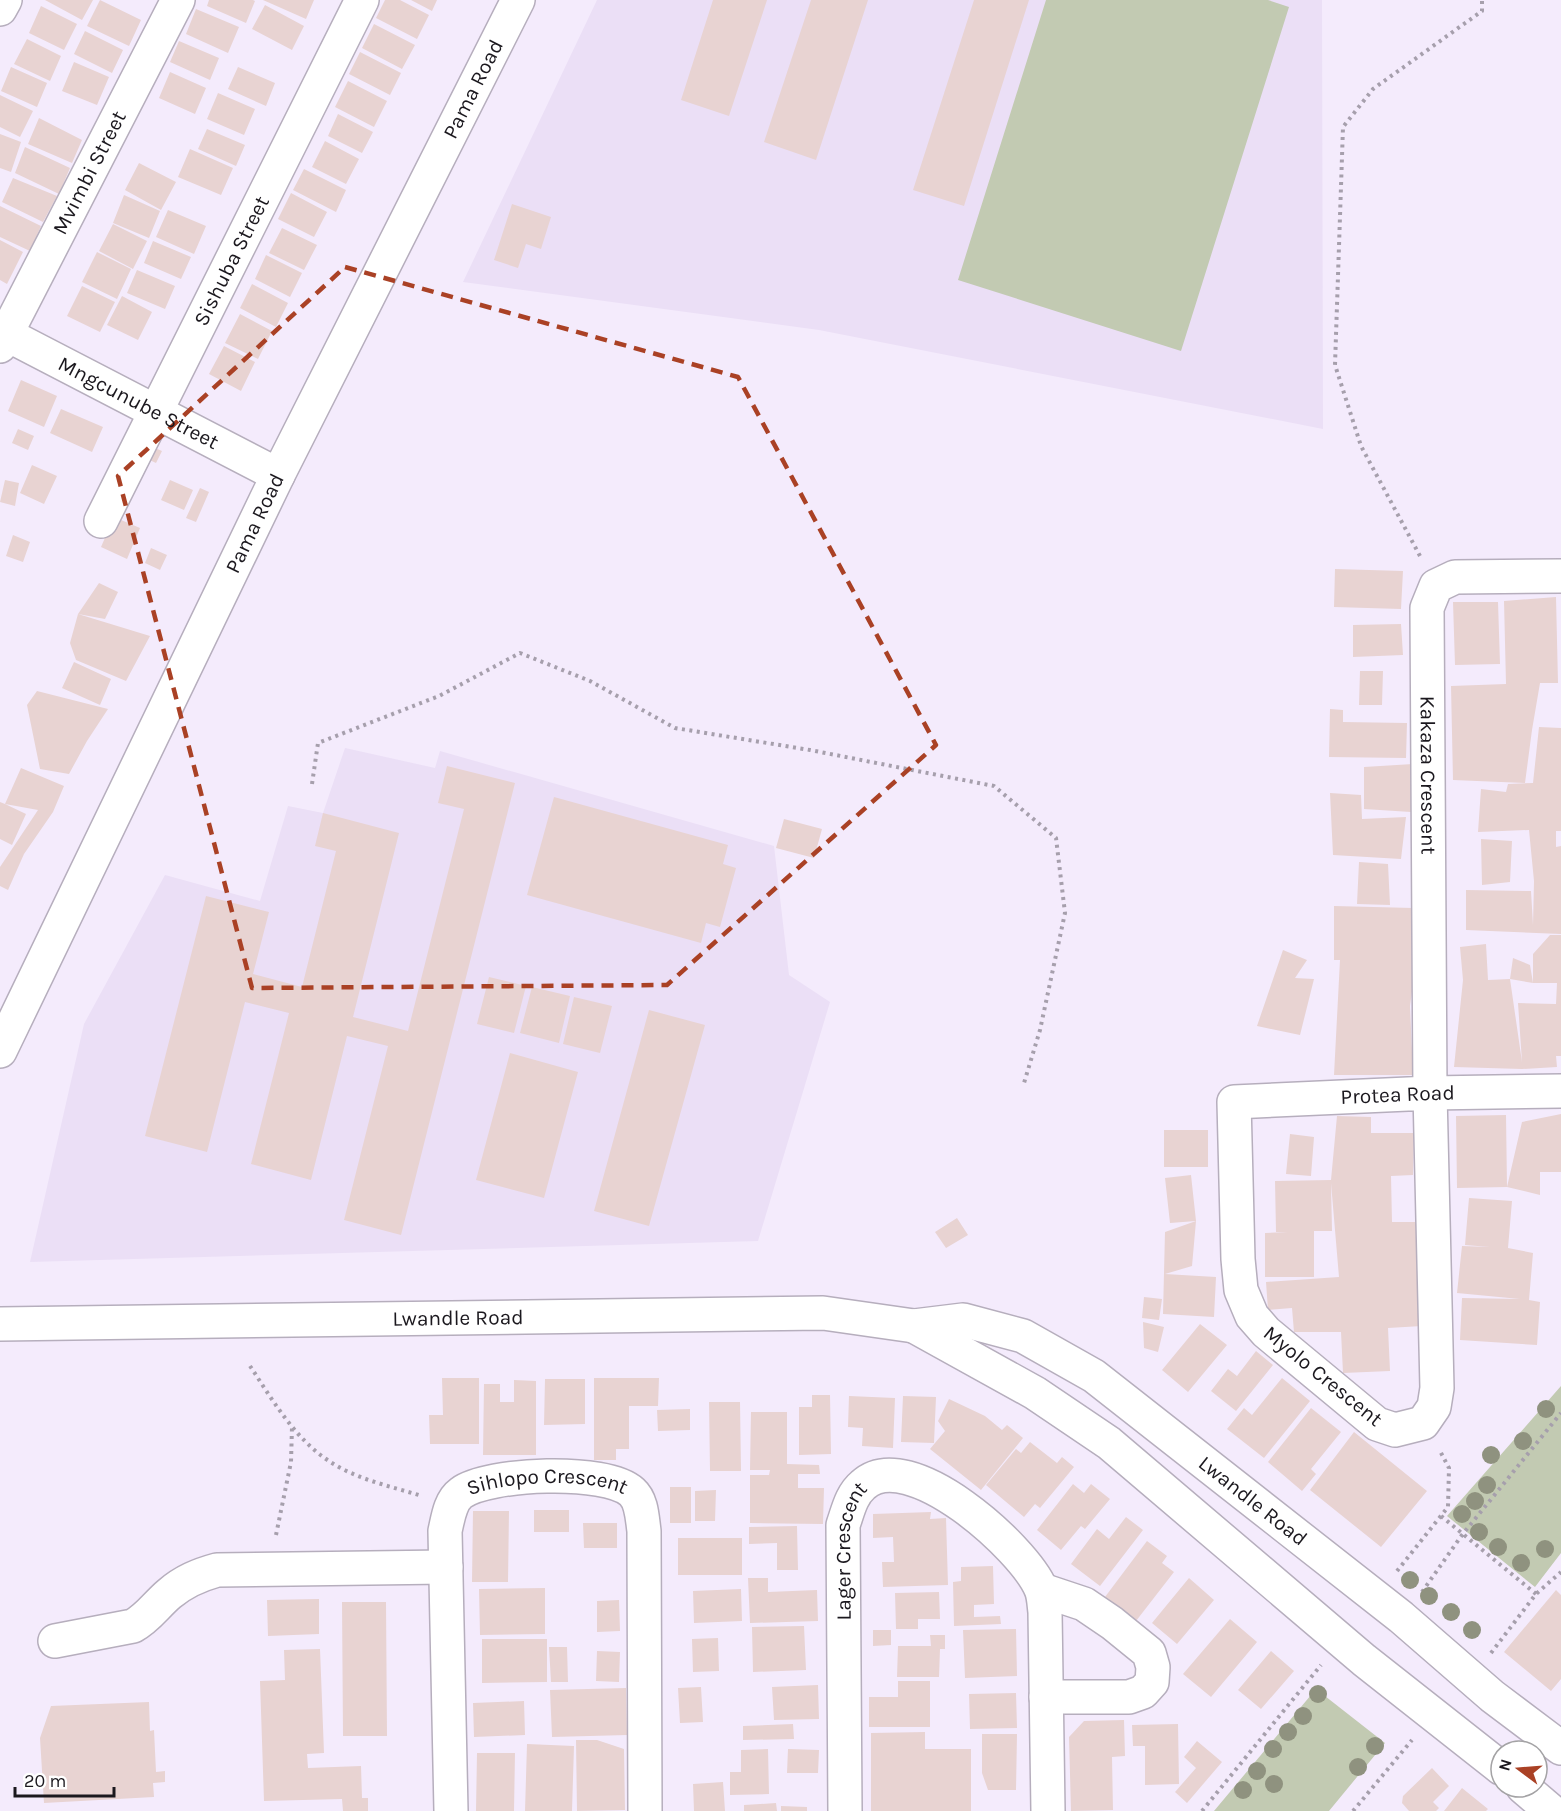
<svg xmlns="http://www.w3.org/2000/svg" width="1561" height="1811" viewBox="0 0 1561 1811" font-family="Karla,sans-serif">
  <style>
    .built { fill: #ebdff6 }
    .green { fill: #c2cab2 }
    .building { fill: #e8d3d2 }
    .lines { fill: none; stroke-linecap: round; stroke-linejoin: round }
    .minor-casing { stroke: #b6aebd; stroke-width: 36 }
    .path { stroke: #a69fac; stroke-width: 4; stroke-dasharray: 3 4.5; stroke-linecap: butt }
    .minor { stroke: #fff; stroke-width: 33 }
    .tree { fill: #8f927f }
    .marked { fill: none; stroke: #aa4125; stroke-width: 4.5; stroke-dasharray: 12 8; stroke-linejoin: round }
    .labels { text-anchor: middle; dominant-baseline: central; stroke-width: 4.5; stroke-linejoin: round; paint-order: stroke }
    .street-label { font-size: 21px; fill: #1b181e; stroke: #fff }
  </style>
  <rect width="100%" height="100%" fill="#f4ebfc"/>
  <!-- built -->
  <path class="built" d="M597,0H1322L1323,429L819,330L463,282Z
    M345,748L435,768L440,751L774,846L789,975L830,1002L758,1241L30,1262L84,1024L165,875L260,901L288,806L323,813Z"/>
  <!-- green -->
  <path class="green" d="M1046,0H1268L1289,7L1181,351L958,280Z
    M1561,1386V1553L1535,1587L1447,1516Z
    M1316,1689L1385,1743L1329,1811H1214Z"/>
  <!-- building -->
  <path class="building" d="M45,0H93L82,20Z
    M100,0L141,20L129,46L87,26Z
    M209,0H253L255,1L246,23L207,6Z
    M263,0H314L306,19Z
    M385,0H400L429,15L417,39L376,18Z
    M411,0H437L432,11Z
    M713,0H767L729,116L681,100Z
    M811,0H868L816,160L764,142Z
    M974,0H1029L964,206L913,190Z
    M265,5L304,26L292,50L252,29Z
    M41,6L77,24L64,50L29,33Z
    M196,9L239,27L228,53L186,34Z
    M374,24L415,45L402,69L362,48Z
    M85,31L123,50L112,73L74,54Z
    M27,39L61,56L50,81L14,64Z
    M179,41L219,58L210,80L170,62Z
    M360,52L401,73L390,95L349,74Z
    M74,62L109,77L97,105L62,91Z
    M11,67L47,83L37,107L1,91Z
    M238,67L275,83L266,106L228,89Z
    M170,72L206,88L195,114L159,98Z
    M348,81L387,101L374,127L335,107Z
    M218,93L255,109L244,135L207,119Z
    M0,95L33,111L20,137L0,127Z
    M338,114L373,132L362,153L328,136Z
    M39,118L82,140L72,163L28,144Z
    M207,129L245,145L236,166L198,149Z
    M0,134L21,142L11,172L0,168Z
    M325,141L359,159L346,184L312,167Z
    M25,147L70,168L59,194L15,173Z
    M190,149L233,168L221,195L178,177Z
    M139,163L176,182L161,210L125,190Z
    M304,169L346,190L336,212L293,190Z
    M13,178L57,196L43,222L2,202Z
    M291,193L327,212L314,237L278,219Z
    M124,195L160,211L149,238L113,223Z
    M512,204L551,217L541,249L526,244L518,268L494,260Z
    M0,206L41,226L30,251L0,237Z
    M168,210L206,226L194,254L156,237Z
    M113,224L147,241L133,269L99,251Z
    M282,228L317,245L304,270L269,253Z
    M0,240L23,252L7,284L0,280Z
    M153,241L191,257L181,279L144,263Z
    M97,252L131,269L117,299L82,282Z
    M266,255L302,273L290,297L255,279Z
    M137,270L175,286L165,309L127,293Z
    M252,284L288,303L276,327L240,308Z
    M82,286L115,302L100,332L67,316Z
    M122,296L152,312L138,340L107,325Z
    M240,314L272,331L258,359L225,343Z
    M224,346L255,362L241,391L209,374Z
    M21,380L57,396L44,427L8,411Z
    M61,409L103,427L92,452L50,433Z
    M18,429L34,436L28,450L12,443Z
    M148,445L162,451L156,463L143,457Z
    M32,465L57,476L44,504L20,493Z
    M5,480L19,483L15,506L0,502Z
    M170,480L193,490L184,510L161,500Z
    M200,488L209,492L196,522L186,518Z
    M114,517L140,528L127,559L101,547Z
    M13,535L30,542L23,562L6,556Z
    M151,548L167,555L160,570L145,563Z
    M1335,569L1403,571L1401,609L1334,607Z
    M99,583L118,592L105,619L78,614L150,636L126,681L76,660L70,643L78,614Z
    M1556,597L1558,683H1540L1532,730L1525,783L1453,780L1451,686L1506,684L1504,601Z
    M1453,602H1498L1500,664L1455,665Z
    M1401,624L1403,655L1353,657V625Z
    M74,662L111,679L100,705L62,688Z
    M1360,671H1383L1382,705H1359Z
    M37,691L108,709L87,741L69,774L40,769L27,705Z
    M1330,709L1343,710V722L1407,723L1406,758L1329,757Z
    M1539,727L1561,728V831H1556V847L1561,846V934L1466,930V890L1531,891L1533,925L1534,881L1529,830L1478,832L1481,789L1506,792L1508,784L1533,783Z
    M1413,764L1411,812L1364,809V767Z
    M447,766L515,783L401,1235L344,1220L388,1046L347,1036L311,1180L251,1164L289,1013L245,1002L207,1152L145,1136L206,896L269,912L253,974L302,987L336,851L315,846L323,813L399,833L353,1017L408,1031L464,809L438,803Z
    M21,768L64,786L53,812L24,854L8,890L0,886V867L38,810L5,804L26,814L12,845L0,839V802L5,804Z
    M1330,793L1361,795L1362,819L1406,817L1401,859L1333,855Z
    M554,797L728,845L723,864L736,868L720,927L706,923L701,943L527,895Z
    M784,819L822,829L814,858L776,848Z
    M1481,839L1512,841L1510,882L1482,885Z
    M1359,862L1388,864L1390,905L1357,904Z
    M1334,906L1413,908L1416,962L1410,1006L1413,1075H1334L1340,960H1334Z
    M1550,935H1561V1056H1556L1557,1067L1522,1069L1454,1067L1463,980L1460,947L1486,944L1488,980L1510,979L1522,1062L1518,1003L1556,1004L1557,983H1533L1510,979L1513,958L1530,965L1533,983V954Z
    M1283,950L1307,960L1295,978L1314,979L1300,1035L1257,1026Z
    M489,977L526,986L514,1033L477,1024Z
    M532,987L570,996L559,1043L520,1033Z
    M574,997L612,1006L600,1053L563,1044Z
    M649,1010L705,1025L649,1226L594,1211Z
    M510,1053L578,1072L544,1198L476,1180Z
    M1561,1114V1172H1540V1195L1507,1187L1522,1122Z
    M1506,1115L1507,1187L1457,1188L1456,1116Z
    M1337,1116L1371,1117V1133H1414L1413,1175L1391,1176L1392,1222H1418L1422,1326L1388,1328L1390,1371L1343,1373L1341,1332H1294L1292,1308L1268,1310L1266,1282L1339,1277L1331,1183L1332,1231H1314V1277H1265V1233L1288,1232H1276L1275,1181L1331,1180Z
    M1164,1130H1208V1167H1164Z
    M1290,1134L1314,1137L1311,1176L1286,1174Z
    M1191,1175L1196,1221L1170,1223L1165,1178Z
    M1469,1198L1512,1201L1508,1248L1533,1253L1529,1300L1540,1302L1537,1345L1460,1340L1462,1298L1520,1299L1457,1293L1462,1246L1490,1247L1465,1245Z
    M957,1218L968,1235L946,1248L935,1232Z
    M1196,1221L1192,1266L1165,1274L1216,1277L1214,1317L1163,1314L1165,1232Z
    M1144,1297L1162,1299L1159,1320L1142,1318Z
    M1143,1322L1164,1327L1158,1352L1144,1348Z
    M1200,1324L1227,1345L1188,1392L1162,1370Z
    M1256,1351L1273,1365L1236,1411L1211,1391L1228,1369L1237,1376Z
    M442,1378H479V1444H430L429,1415H443Z
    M594,1378H659L658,1406H629V1449H616V1460H594Z
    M1282,1378L1310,1401L1264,1458L1227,1429L1244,1408L1252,1415Z
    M545,1379H585V1424L544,1425Z
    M514,1380L536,1381V1455H483L484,1384H500V1402H514Z
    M812,1395H830L831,1454L799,1455V1407H812Z
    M849,1396L895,1398L893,1448L862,1446L863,1428L848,1427Z
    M903,1396L936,1397L934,1443L901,1442Z
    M949,1399L985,1416L1002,1430L1007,1425L1023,1438L981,1490L930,1449L945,1431L938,1421Z
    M709,1402H740L741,1471H710Z
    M1311,1408L1341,1432L1311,1469L1316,1474L1302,1491L1268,1462Z
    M690,1409V1430L658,1431L657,1410Z
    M751,1412H787V1464L819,1465L820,1474H798V1488H824L823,1524L750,1523V1475H769L770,1470H750Z
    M1354,1432L1427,1491L1381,1547L1310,1490Z
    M1030,1442L1057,1463L1062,1457L1074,1467L1040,1508L1035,1504L1024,1517L986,1485L1016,1449L1021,1453Z
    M1073,1484L1084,1493L1091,1484L1110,1499L1085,1529L1081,1526L1061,1550L1037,1530Z
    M670,1487H691V1523H670Z
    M716,1490L715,1521H695V1491Z
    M534,1510H569V1532H534Z
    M473,1511H509L508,1582H472Z
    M931,1512L930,1519L946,1518L948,1585L883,1587L882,1562H894L893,1537L873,1538V1514Z
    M1126,1517L1143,1530L1100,1586L1071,1564L1097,1529L1109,1539Z
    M583,1523H617V1548H584Z
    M797,1526L798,1570H777V1543L749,1544V1527Z
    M678,1538H742V1575H678Z
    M1147,1541L1167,1556L1162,1563L1174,1572L1136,1621L1105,1597Z
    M993,1566L994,1604L974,1605V1617L1000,1616L1001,1624L954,1626L953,1582L961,1581V1567Z
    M748,1578H768V1592L817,1590L818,1621L750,1623Z
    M1189,1578L1214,1600L1177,1644L1152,1623Z
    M545,1588V1634L480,1635L479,1589Z
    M741,1589L742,1621L694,1623L693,1591Z
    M1556,1590L1561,1595V1679L1551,1691L1504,1652Z
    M939,1592L940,1619H918V1629H896L895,1593Z
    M319,1599V1634L268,1636L267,1600Z
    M619,1600L620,1631L597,1632V1601Z
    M342,1602H386L387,1736H343Z
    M1230,1619L1257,1642L1211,1697L1183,1674Z
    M804,1626L806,1670L753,1672L752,1627Z
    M1016,1629L1017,1676L965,1678L963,1630Z
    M873,1630H891V1645L873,1646Z
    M930,1635H945V1649H940L939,1677H897L898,1646H931Z
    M718,1638L719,1671L693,1672L692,1639Z
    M482,1639H547V1682L482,1683Z
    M549,1647H567L568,1682H551Z
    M320,1649L324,1753L307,1754L308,1768L361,1766L362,1798H368V1811H343L342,1799L264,1801L260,1681L285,1680L284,1650Z
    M597,1651L620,1652L619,1682L596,1681Z
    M1271,1651L1294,1671L1261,1709L1238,1690Z
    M898,1681H930V1727H869V1697H898Z
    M818,1685L819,1719L774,1720L772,1687Z
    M701,1687L703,1722L680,1723L678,1688Z
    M626,1688L627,1735L552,1737L550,1690Z
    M1016,1693L1017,1728L970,1729L969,1694Z
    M524,1701L525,1735L474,1737L473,1703Z
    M149,1702L150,1731L154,1730L156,1772L165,1771V1782L153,1783L154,1797L44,1803L40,1738L51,1706Z
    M1124,1720L1125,1756L1112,1757L1113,1810L1071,1811L1069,1737L1084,1721Z
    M793,1724L794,1739L743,1740V1726Z
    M1178,1724L1179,1784L1145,1785V1746H1133L1132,1725Z
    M925,1732V1749H971V1811H871V1733Z
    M982,1734H1017L1016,1790H988L982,1773Z
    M576,1740H597L624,1749L625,1810L577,1811Z
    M1197,1741L1222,1762L1187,1803L1175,1792L1196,1768L1184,1757Z
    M527,1744L574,1746L572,1811H525Z
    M768,1749L769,1794L730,1795V1772H741V1750Z
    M788,1749L819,1750L818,1773H787Z
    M477,1753H515L514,1811H476Z
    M1432,1768L1449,1786L1433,1802L1439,1808L1436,1811H1409L1402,1803L1403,1796Z
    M723,1782L725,1811H694L693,1784Z
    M1462,1788L1488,1809L1486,1811H1444Z
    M776,1803L777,1811H744V1805Z
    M781,1806L807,1807V1811H781Z"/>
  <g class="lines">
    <defs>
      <g id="minor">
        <path d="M0,9L5,0"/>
        <path id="s1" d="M0,331L278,475"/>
        <path id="s2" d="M0,346L178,0"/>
        <path id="s3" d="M101,521L362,0"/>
        <path id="s4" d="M1561,576L1455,577L1436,586L1427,608L1430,1093L1437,1388L1434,1407L1423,1423L1395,1430L1377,1424L1266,1332L1252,1316L1241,1290L1238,1259L1234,1102L1430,1093L1561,1091"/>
        <path id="s5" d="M0,1051L278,475L518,0"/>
        <path id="s6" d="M0,1324L823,1313L914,1326L963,1320L1023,1336L1094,1376L1401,1617L1492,1696L1561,1748"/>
        <path d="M914,1326L1035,1393L1109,1443L1364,1660L1501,1768"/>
        <path d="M1042,1590L1084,1604L1112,1623L1149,1653L1153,1667L1152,1682L1143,1692L1129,1697H1046"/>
        <path d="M55,1641L133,1626C148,1618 156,1605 169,1594C184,1581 199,1575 217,1570L446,1567"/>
        <path d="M1523,1787L1551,1811"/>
        <path id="s7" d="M451,1811L445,1531C448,1518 450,1501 461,1493C488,1473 606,1468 632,1492C642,1501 642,1517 644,1531L645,1811"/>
        <path id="s8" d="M845,1811L843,1525C848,1511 851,1495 863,1485C908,1443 1024,1548 1041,1589C1044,1596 1044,1605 1045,1612L1048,1811"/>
      </g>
    </defs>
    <!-- minor casing -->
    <use href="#minor" class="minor-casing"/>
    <!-- path -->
    <path class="path" d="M1420,556L1361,446L1335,365L1343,127L1373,89L1482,11V0
      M312,784L318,743L439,696L520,653L590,681L675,728L810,750L994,786L1056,838L1065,913L1040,1030L1024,1083
      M250,1366C272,1399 293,1436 326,1459C354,1479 390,1486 422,1496
      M1441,1516L1536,1594
      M276,1535L291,1462L292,1427
      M1397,1571L1448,1507L1449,1468L1439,1449
      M1422,1592L1462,1535L1561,1413
      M1491,1653L1536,1594L1561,1572
      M1202,1811L1321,1665
      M1353,1811L1412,1740"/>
    <!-- minor -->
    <use href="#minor" class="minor"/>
  </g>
  <!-- trees -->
  <g class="tree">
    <circle cx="1546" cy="1409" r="9"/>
    <circle cx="1523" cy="1441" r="9"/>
    <circle cx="1491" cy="1455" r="9"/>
    <circle cx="1487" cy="1485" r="9"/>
    <circle cx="1475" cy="1501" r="9"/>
    <circle cx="1462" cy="1514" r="9"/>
    <circle cx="1479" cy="1532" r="9"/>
    <circle cx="1498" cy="1547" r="9"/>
    <circle cx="1545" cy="1549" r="9"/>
    <circle cx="1521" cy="1563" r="9"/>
    <circle cx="1410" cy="1580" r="9"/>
    <circle cx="1429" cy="1596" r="9"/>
    <circle cx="1451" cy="1612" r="9"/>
    <circle cx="1472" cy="1630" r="9"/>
    <circle cx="1318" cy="1694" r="9"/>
    <circle cx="1303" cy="1716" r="9"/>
    <circle cx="1288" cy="1732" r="9"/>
    <circle cx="1375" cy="1746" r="9"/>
    <circle cx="1273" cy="1749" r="9"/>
    <circle cx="1358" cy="1767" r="9"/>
    <circle cx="1257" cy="1771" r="9"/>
    <circle cx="1274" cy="1784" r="9"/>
    <circle cx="1243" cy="1790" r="9"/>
  </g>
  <!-- marked area -->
  <path class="marked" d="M345,267L738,377L936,745L667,985L252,988L118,476Z"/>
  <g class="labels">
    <!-- street labels -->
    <g class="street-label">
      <text stroke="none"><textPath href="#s5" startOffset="1072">Pama Road</textPath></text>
      <text stroke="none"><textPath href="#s2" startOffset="195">Mvimbi Street</textPath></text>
      <text stroke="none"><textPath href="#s3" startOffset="291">Sishuba Street</textPath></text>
      <text stroke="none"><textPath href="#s1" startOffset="156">Mngcunube Street</textPath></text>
      <text stroke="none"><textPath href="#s5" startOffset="586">Pama Road</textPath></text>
      <text stroke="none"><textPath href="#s4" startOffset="318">Kakaza Crescent</textPath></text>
      <text stroke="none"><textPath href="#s4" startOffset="1563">Protea Road</textPath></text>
      <text stroke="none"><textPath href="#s6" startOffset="458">Lwandle Road</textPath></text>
      <text transform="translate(1323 1376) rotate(39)">Myolo Crescent</text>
      <text stroke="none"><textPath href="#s7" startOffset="411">Sihlopo Crescent</textPath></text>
      <text stroke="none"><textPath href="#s6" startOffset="1310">Lwandle Road</textPath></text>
      <text stroke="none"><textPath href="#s8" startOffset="261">Lager Crescent</textPath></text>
    </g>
  </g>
  <!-- north arrow -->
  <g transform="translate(1519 1769) rotate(286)"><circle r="28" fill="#ffffff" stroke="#a4a3a5" stroke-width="1.5"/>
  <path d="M0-4.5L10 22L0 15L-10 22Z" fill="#aa4125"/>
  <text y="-9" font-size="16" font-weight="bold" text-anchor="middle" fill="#1b181e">N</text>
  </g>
  <!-- scale -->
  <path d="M15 1787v9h99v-9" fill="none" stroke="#1b181e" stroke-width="3"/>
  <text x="24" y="1787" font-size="18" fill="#1b181e" stroke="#ffffff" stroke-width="4.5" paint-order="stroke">20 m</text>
</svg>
